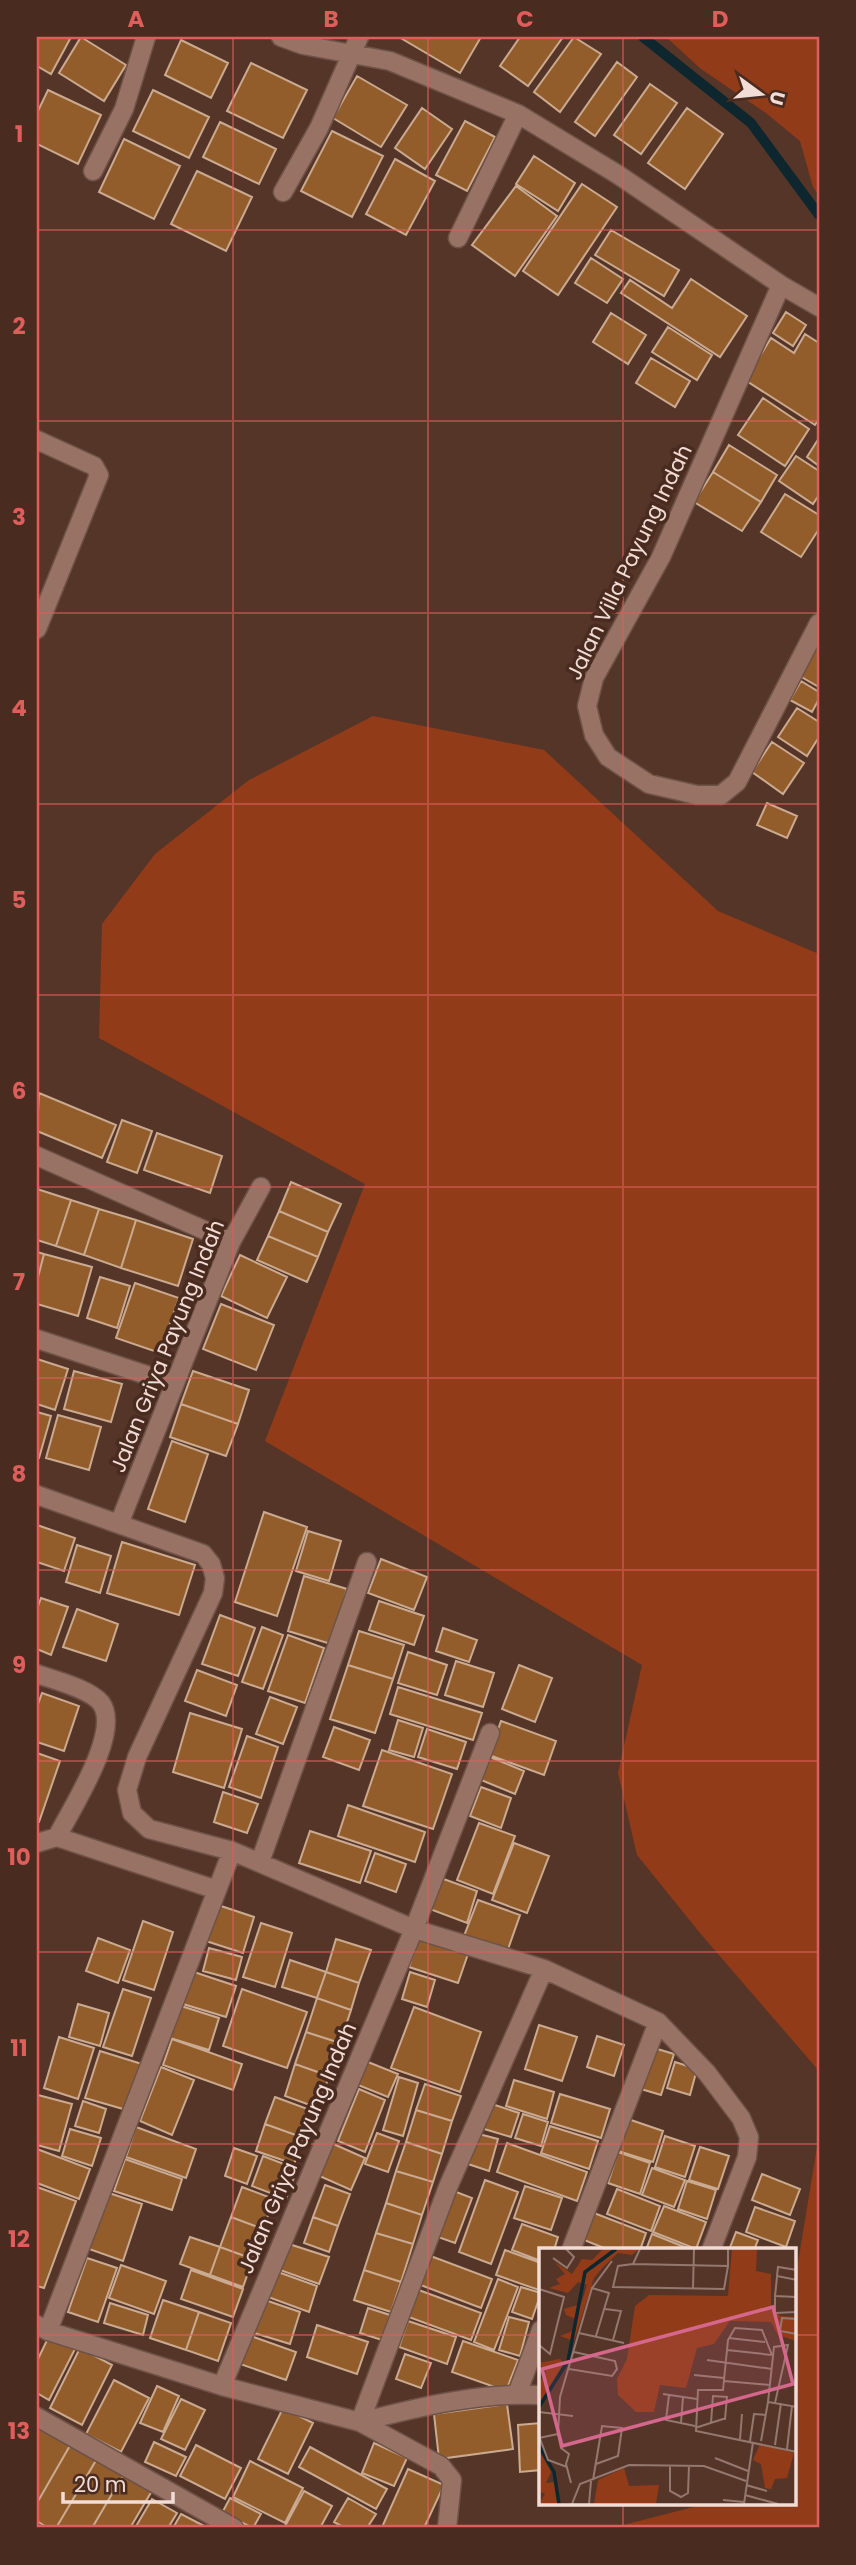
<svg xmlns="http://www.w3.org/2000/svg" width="856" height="2565" viewBox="0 0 856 2565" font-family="Poppins,sans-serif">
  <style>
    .green { fill: #923b18 }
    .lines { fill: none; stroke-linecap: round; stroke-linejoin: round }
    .stream { stroke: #0e262d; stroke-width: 10 }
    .building { fill: #935d2b; stroke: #caaa90; stroke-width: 2 }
    .minor-casing { stroke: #6e5248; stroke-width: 21 }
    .minor { stroke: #977265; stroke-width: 18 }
    .grid { fill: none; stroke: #de5e5c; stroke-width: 2; stroke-opacity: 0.55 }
    .labels { text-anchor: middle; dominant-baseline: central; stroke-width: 7; stroke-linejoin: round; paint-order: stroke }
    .street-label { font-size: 21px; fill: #f2ddd6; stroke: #4a2b1f }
    .inset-river { fill: none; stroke: #0e262d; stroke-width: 3.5 }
    .inset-road { fill: none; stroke: #94786e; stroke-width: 2 }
    .view { fill: #d5678c; fill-opacity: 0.15; stroke: #d5678c; stroke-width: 3.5 }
    .inset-edge { fill: none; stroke: #f2ddd6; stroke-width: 3.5 }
    .neatline { fill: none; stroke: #de5e5c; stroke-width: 2.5 }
    .grid-label { font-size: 23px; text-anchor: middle; font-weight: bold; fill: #de5e5c }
  </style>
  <rect width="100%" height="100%" fill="#563529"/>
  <!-- green -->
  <path class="green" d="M666,37H819V195L813,187L800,141L766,113L701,69Z
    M373,716L544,750L718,911L819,954V2071L700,1933L637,1855L618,1773L642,1665L265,1441L365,1184L99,1038L102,924L155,854L249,780Z
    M819,2135V2528H612L705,2504H795V2281Z"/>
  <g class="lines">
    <!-- stream -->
    <path class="stream" d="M643,37L751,123L819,215"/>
  </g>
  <!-- building -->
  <path class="building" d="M37,37H65L70,39L51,74L37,66Z
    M81,37L126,65L104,101L59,73Z
    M399,37H481L460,73Z
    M520,37H563L528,86L500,66Z
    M574,37L601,54L560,112L534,92Z
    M181,40L228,63L211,98L165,75Z
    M617,62L637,77L595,136L575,122Z
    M251,63L307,90L283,138L227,111Z
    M357,76L407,105L381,147L333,118Z
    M650,84L677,103L641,154L614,135Z
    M48,90L101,115L78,164L37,144V113Z
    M153,90L209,117L189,158L133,131Z
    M422,108L452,129L425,169L395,148Z
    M687,108L723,134L685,189L648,163Z
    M465,121L495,137L467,191L436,175Z
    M220,122L276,149L259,184L203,157Z
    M332,131L383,156L352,217L301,191Z
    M124,139L180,166L154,219L99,192Z
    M534,156L575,183L558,211L516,184Z
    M395,159L435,181L406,235L366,214Z
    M197,171L252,197L226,251L171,224Z
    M582,184L617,207L558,295L523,271Z
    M516,186L557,216L515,276L472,245Z
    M611,230L679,270L664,296L595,255Z
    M591,258L623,279L607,303L575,283Z
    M691,279L747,316L720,357L621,293L630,280L672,308Z
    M786,312L806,325L793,346L773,333Z
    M611,313L646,335L628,364L593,342Z
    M668,327L712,355L697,380L652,352Z
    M805,334L819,343V419L815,425L745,380L771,338L794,353Z
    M651,358L690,381L675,407L636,383Z
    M763,398L809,429L785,466L738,435Z
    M819,438V466L807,457Z
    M729,445L777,475L761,502L713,472Z
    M796,456L819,471V495L813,504L779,481Z
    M713,472L761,502L742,531L694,502Z
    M785,494L819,515V529L801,557L761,532Z
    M819,640V687L798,675Z
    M801,681L819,692V699L812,712L790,700Z
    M797,708L819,722V737L807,756L778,737Z
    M772,742L804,763L783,794L752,772Z
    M767,803L797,816L787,838L757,825Z
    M39,1093L116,1125L102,1158L37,1131Z
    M122,1120L152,1131L137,1173L107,1162Z
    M157,1133L222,1156L210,1193L144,1170Z
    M291,1182L341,1204L328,1232L279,1211Z
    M37,1189L71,1200L56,1246L37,1240Z
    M71,1200L99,1209L84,1255L56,1246Z
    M99,1209L136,1220L121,1268L84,1255Z
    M279,1211L328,1232L318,1257L268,1236Z
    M136,1220L193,1239L178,1286L121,1268Z
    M268,1236L318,1257L307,1282L257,1260Z
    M37,1252L44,1254L37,1281Z
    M44,1254L92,1267L78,1316L37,1304V1281Z
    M240,1255L287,1277L267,1318L221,1296Z
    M100,1277L130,1286L117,1328L87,1318Z
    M135,1283L179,1298L160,1353L116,1338Z
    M221,1304L274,1325L256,1370L203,1349Z
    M37,1359L68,1369L55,1410L37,1404Z
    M74,1371L122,1384L111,1422L64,1409Z
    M193,1371L249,1390L238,1424L181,1404Z
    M181,1404L238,1424L226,1456L170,1437Z
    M37,1412L51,1416L39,1458H37Z
    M58,1415L101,1427L89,1470L46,1458Z
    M172,1441L208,1454L185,1522L148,1509Z
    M264,1512L307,1527L277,1616L235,1602Z
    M37,1525L75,1538L64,1571L37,1562Z
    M308,1531L341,1541L329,1581L296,1571Z
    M122,1542L195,1565L179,1615L107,1593Z
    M77,1545L111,1556L100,1593L66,1582Z
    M381,1559L427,1577L414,1610L368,1593Z
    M304,1576L347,1589L331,1644L288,1631Z
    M41,1598L68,1607L51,1655L37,1649V1609Z
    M379,1601L424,1616L414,1645L369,1630Z
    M77,1609L118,1624L106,1661L63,1647Z
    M220,1615L255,1628L238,1676L202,1664Z
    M262,1627L283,1635L263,1689L242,1682Z
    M443,1628L477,1640L469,1662L436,1651Z
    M359,1631L404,1645L393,1679L348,1665Z
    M288,1635L324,1648L305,1703L268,1691Z
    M408,1652L447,1665L437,1695L398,1683Z
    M456,1661L494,1673L483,1707L445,1695Z
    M348,1665L393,1679L375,1733L330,1719Z
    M519,1665L552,1678L535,1722L502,1709Z
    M197,1670L237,1685L226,1716L185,1701Z
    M398,1687L482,1713L473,1740L390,1714Z
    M42,1693L79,1706L64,1751L37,1742V1707Z
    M270,1697L297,1707L283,1744L256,1734Z
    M190,1713L242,1729L224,1788L173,1772Z
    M398,1720L423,1728L414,1757L389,1750Z
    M501,1721L556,1741L544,1775L489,1755Z
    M334,1727L370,1740L359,1770L323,1757Z
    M427,1729L466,1742L457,1769L418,1757Z
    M247,1736L278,1747L261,1798L229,1787Z
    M382,1750L452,1774L433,1829L363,1806Z
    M37,1753L60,1761L39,1822H37Z
    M490,1757L524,1771L515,1794L481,1780Z
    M481,1787L511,1798L501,1828L470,1816Z
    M223,1792L258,1804L247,1833L214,1822Z
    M348,1805L425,1832L415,1862L338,1836Z
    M479,1823L515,1836L493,1894L457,1880Z
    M310,1831L371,1851L360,1883L299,1863Z
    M514,1843L549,1856L527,1913L492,1900Z
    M375,1853L406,1864L396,1892L365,1881Z
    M438,1877L477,1891L467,1923L427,1908Z
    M478,1900L520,1915L507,1952L464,1936Z
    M218,1905L254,1917L243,1953L206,1941Z
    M143,1921L173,1932L154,1990L123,1980Z
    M261,1923L292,1933L275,1987L243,1977Z
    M98,1938L130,1950L118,1983L86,1971Z
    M419,1938L468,1954L458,1983L409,1967Z
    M336,1939L371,1950L359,1983L326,1972Z
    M209,1948L242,1957L236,1980L203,1971Z
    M290,1960L326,1972L317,1998L282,1987Z
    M194,1972L236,1986L226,2017L183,2004Z
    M326,1972L359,1983L351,2010L317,1998Z
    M410,1972L435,1980L427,2007L402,1999Z
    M123,1989L151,1998L132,2056L103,2047Z
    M242,1989L307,2012L287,2068L223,2046Z
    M317,1998L351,2010L340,2043L306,2032Z
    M78,2004L109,2013L100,2046L69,2037Z
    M181,2006L219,2018L209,2050L170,2038Z
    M414,2007L481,2032L460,2092L391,2068Z
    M539,2025L577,2037L562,2081L525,2069Z
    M306,2032L340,2043L329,2076L295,2064Z
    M597,2036L624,2045L614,2076L587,2067Z
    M59,2037L94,2048L78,2099L44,2088Z
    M172,2039L242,2064L233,2090L163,2065Z
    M654,2048L674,2054L661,2095L641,2089Z
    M100,2051L145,2065L130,2111L85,2098Z
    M368,2062L398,2074L388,2097L358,2085Z
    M675,2062L697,2069L690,2095L667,2088Z
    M295,2064L329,2076L318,2108L285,2096Z
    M161,2067L194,2080L172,2135L140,2121Z
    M399,2077L418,2083L403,2136L383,2130Z
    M514,2080L554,2092L547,2119L506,2106Z
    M425,2084L461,2096L452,2121L416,2110Z
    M359,2089L385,2100L365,2152L338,2141Z
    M560,2094L610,2109L601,2138L551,2123Z
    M38,2095L72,2104L59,2151L37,2145Z
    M275,2097L313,2111L304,2138L265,2124Z
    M83,2101L106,2109L99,2133L75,2126Z
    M489,2103L519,2113L511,2137L481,2128Z
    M416,2110L452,2121L442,2154L406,2142Z
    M523,2114L548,2122L541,2146L515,2138Z
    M628,2119L663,2131L653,2162L618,2151Z
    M265,2124L304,2138L294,2164L256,2151Z
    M550,2126L598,2141L589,2169L541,2153Z
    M136,2127L196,2149L186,2178L126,2157Z
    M70,2129L101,2138L92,2166L62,2156Z
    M377,2133L399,2141L388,2172L365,2164Z
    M475,2133L498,2139L489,2171L465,2163Z
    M665,2136L695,2146L685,2177L655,2167Z
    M329,2142L365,2158L351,2190L315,2174Z
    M406,2142L442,2154L433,2182L396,2171Z
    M507,2143L587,2172L577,2201L497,2172Z
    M700,2147L729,2156L718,2189L689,2180Z
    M234,2148L257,2156L247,2184L225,2176Z
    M37,2149L90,2169L79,2199L37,2183Z
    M618,2152L650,2163L640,2194L608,2183Z
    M263,2156L297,2169L286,2199L252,2186Z
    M125,2159L182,2179L172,2210L114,2191Z
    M652,2168L685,2180L674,2207L642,2195Z
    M396,2171L433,2182L422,2215L386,2203Z
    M762,2174L800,2189L790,2215L752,2200Z
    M485,2180L518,2192L491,2264L459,2252Z
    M687,2181L716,2190L707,2219L678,2209Z
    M325,2185L350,2194L338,2226L313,2217Z
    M525,2186L562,2198L551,2230L514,2218Z
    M37,2187L76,2201L44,2288L37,2286Z
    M242,2187L274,2199L263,2229L231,2217Z
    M617,2189L660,2206L651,2231L607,2214Z
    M451,2190L472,2198L455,2243L435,2236Z
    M109,2193L142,2204L123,2261L89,2249Z
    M386,2203L422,2215L413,2244L376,2233Z
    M664,2206L706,2222L696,2249L653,2232Z
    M755,2207L795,2221L786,2247L746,2232Z
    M594,2213L646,2233L640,2250H609L584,2240Z
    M231,2217L263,2229L253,2259L220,2247Z
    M313,2217L338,2226L329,2252L304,2243Z
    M522,2224L558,2237L554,2250H541V2261L512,2250Z
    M736,2232L758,2240L754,2250H729Z
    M376,2233L413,2244L401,2282L364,2270Z
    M652,2234L692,2250H646Z
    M190,2237L220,2247L210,2275L180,2264Z
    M289,2244L329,2257L319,2284L280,2270Z
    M220,2247L253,2259L243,2287L210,2275Z
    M505,2250L541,2263L539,2290L496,2275Z
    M428,2255L492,2279L481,2308L418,2284Z
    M87,2258L117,2268L98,2322L68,2312Z
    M121,2265L166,2281L154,2314L109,2298Z
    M191,2270L243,2289L233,2317L181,2299Z
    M364,2270L401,2282L391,2312L354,2300Z
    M278,2272L317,2286L309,2312L268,2297Z
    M498,2279L518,2287L494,2350L474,2342Z
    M521,2287L541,2293L532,2319L512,2312Z
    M416,2289L481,2313L471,2340L406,2316Z
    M163,2300L199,2312L186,2350L150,2338Z
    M265,2300L300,2312L290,2344L254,2333Z
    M110,2303L148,2315L143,2335L104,2323Z
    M368,2308L390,2315L382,2340L360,2333Z
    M199,2312L231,2323L218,2361L186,2350Z
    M509,2317L529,2322L520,2356L499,2350Z
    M408,2321L456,2337L447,2364L399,2347Z
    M317,2325L368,2342L357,2374L307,2357Z
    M49,2336L75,2349L49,2400L37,2393V2361Z
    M251,2336L296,2352L286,2380L240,2364Z
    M463,2341L518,2360L506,2391L452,2372Z
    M80,2348L112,2365L82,2425L50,2408Z
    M405,2354L431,2363L421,2388L396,2379Z
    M114,2380L149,2398L121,2452L86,2434Z
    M157,2386L179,2396L163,2432L140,2423Z
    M181,2399L205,2410L185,2450L161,2439Z
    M507,2404L513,2449L439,2459L434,2414Z
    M283,2408L313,2423L288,2474L258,2459Z
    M37,2421L72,2442L37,2503Z
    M541,2423V2470L520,2472L518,2425Z
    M72,2442L98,2457L56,2528H48L37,2521V2503Z
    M154,2442L186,2457L176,2476L145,2462Z
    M374,2443L407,2458L394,2486L362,2473Z
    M196,2445L241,2468L225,2499L180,2476Z
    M310,2447L387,2489L376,2509L299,2467Z
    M98,2457L125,2472L92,2528H56Z
    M250,2461L303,2488L285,2523L233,2497Z
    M408,2469L444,2485L424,2528H384L382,2527Z
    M125,2472L153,2489L130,2528H92Z
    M304,2491L332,2506L320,2528H284Z
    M230,2498L261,2514L253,2528L222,2513Z
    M348,2498L376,2514L367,2528H345L334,2522Z
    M152,2499L177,2513L168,2528H135Z
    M181,2514L208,2528H173Z"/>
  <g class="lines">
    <defs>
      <path id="minor" d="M281,37L303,45L390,61L518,114L617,174L781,285L819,307
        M93,171L124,109L146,37
        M283,192L319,128L359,37
        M458,238L518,114
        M781,285L661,557L594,678L587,706L594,735L608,757L649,784L697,795H721L737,782L819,623
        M37,440L94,466L99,475L37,629
        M37,1156L231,1242
        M37,1339L174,1384
        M37,1495L203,1554L211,1564L215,1578L213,1593L137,1757L127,1790L132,1813L149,1829L232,1851L414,1929L544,1969L658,2022L707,2073L741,2118L749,2137L747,2157L711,2250
        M119,1524L231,1242L261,1187
        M37,1674C54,1680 90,1689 101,1703C122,1732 71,1809 57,1837L37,1843
        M57,1837L217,1890
        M260,1862L367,1562
        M571,2250L658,2022
        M37,2325L48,2331L222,2386L360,2422L441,2466L452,2480L447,2528
        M48,2331L232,1851
        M222,2386L414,1929L490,1733
        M517,2394L541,2330
        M37,2417L234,2528
        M360,2422L448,2187L544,1969
        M360,2422C419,2407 480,2392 541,2395"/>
    </defs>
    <!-- minor casing -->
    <use href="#minor" class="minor-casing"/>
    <!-- minor -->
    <use href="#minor" class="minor"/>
  </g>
  <!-- grid -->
  <path class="grid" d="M233,37V2528M428,37V2528M623,37V2250M37,230H819M37,421H819M37,613H819M37,804H819M37,995H819M37,1187H819M37,1378H819M37,1570H819M37,1761H819M37,1952H819M37,2144H819M37,2335H541M795,2335H819M623,2504V2528"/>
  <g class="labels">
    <!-- street labels -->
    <g class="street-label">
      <text transform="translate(629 562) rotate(-64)">Jalan Villa Payung Indah</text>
      <text transform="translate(167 1346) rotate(-68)">Jalan Griya Payung Indah</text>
      <text transform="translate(297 2148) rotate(-67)">Jalan Griya Payung Indah</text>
    </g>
  </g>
  <!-- overview -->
  <g transform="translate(539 2248)">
    <rect width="257" height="257" fill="#563529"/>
    <path d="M64,1H100L93,7L79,5L64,19L55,30L35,93L21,88L34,83L37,71L27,67L25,61L42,56L48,37L39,34L29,45L10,40L21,36L17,31L26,26L16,14L33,26L43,11L53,12ZM193,1H218L217,23L232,26V61L242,68L257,69V93L239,87L232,74L191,73L175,96L158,100L147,140L121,137L115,164H97L79,147L78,131L88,111L96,58L110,47L189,48ZM21,111L25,115L0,156V136L7,124L0,115ZM221,196L255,205L248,230L236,231L232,241L226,240L222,216L214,212ZM2,206L12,224L7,235L17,234L19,256H0L6,246L0,243ZM85,220L90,238L120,237L117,256H55L59,232Z" fill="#923b18"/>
    <path class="inset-river" d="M0,159L29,113L46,24L77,1M0,198L15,224L20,256"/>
    <path class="inset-road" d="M101,1L94,16L189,18V1M14,10L28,20L35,9L27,1M94,16L79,18L74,39L185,41L189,18M258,22L239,19L238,28L258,32M238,29L236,48L258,49M53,40L73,13M154,40L155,1M0,41L25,49L11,106L0,97M236,48V65L258,64M66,61L82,63L74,92M258,71L243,70L241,83L258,86M40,85L85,95M190,90L226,94M188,102L233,107M233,107L223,82L196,80L189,92L184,142H159L157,183L258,204M168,112L233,121M30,121L73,128L78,121L76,113L35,104M155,127L185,130M185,133L231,137M124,146L158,151M130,147L127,172L156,178M236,155L249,97L235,99L229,154L258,159M0,164L34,168M142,175L144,149M156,180L184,171H186L188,149L174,148L172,175M19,186L22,200L30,206L27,216L32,235M0,188L9,212L28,219M0,190L19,186L21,149L53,40L70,45L57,88M201,191L203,166M211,193L215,166L227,167M222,193L229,154M236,197L242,155M248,201L253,158M176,210L209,223M131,218V243L142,249L149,245L150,218M54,232L63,178L83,180L79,208L57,216M207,237L228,243M206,247L239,256M184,252L205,254M33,256L41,236L90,217L165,218L207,233M50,256L52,233M205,256L214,194"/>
    <path class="view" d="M234,59L254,136L23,198L3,121Z"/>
    <rect width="257" height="257" class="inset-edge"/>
  </g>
  <!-- border -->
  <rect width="856" height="2565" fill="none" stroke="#4a2b1f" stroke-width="77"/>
  <!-- north arrow -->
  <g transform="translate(761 94) rotate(105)" stroke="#4a2b1f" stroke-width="5" paint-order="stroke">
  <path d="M0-5L12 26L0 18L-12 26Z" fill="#f2ddd6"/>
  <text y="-10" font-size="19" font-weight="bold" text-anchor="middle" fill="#f2ddd6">U</text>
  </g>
  <!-- scale -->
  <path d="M63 2492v10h110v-10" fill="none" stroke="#f2ddd6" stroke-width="3.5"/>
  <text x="74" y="2492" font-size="21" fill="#f2ddd6" stroke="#4a2b1f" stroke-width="5" paint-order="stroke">20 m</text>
  <rect x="38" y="38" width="780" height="2488" class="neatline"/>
  <g class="grid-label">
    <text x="136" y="27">A</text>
    <text x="331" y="27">B</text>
    <text x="525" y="27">C</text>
    <text x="720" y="27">D</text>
    <text x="19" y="142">1</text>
    <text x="19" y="334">2</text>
    <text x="19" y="525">3</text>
    <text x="19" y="716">4</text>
    <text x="19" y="908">5</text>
    <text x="19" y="1099">6</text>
    <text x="19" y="1290">7</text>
    <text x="19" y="1482">8</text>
    <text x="19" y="1673">9</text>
    <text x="19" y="1865">10</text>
    <text x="19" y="2056">11</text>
    <text x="19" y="2247">12</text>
    <text x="19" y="2439">13</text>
  </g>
</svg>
